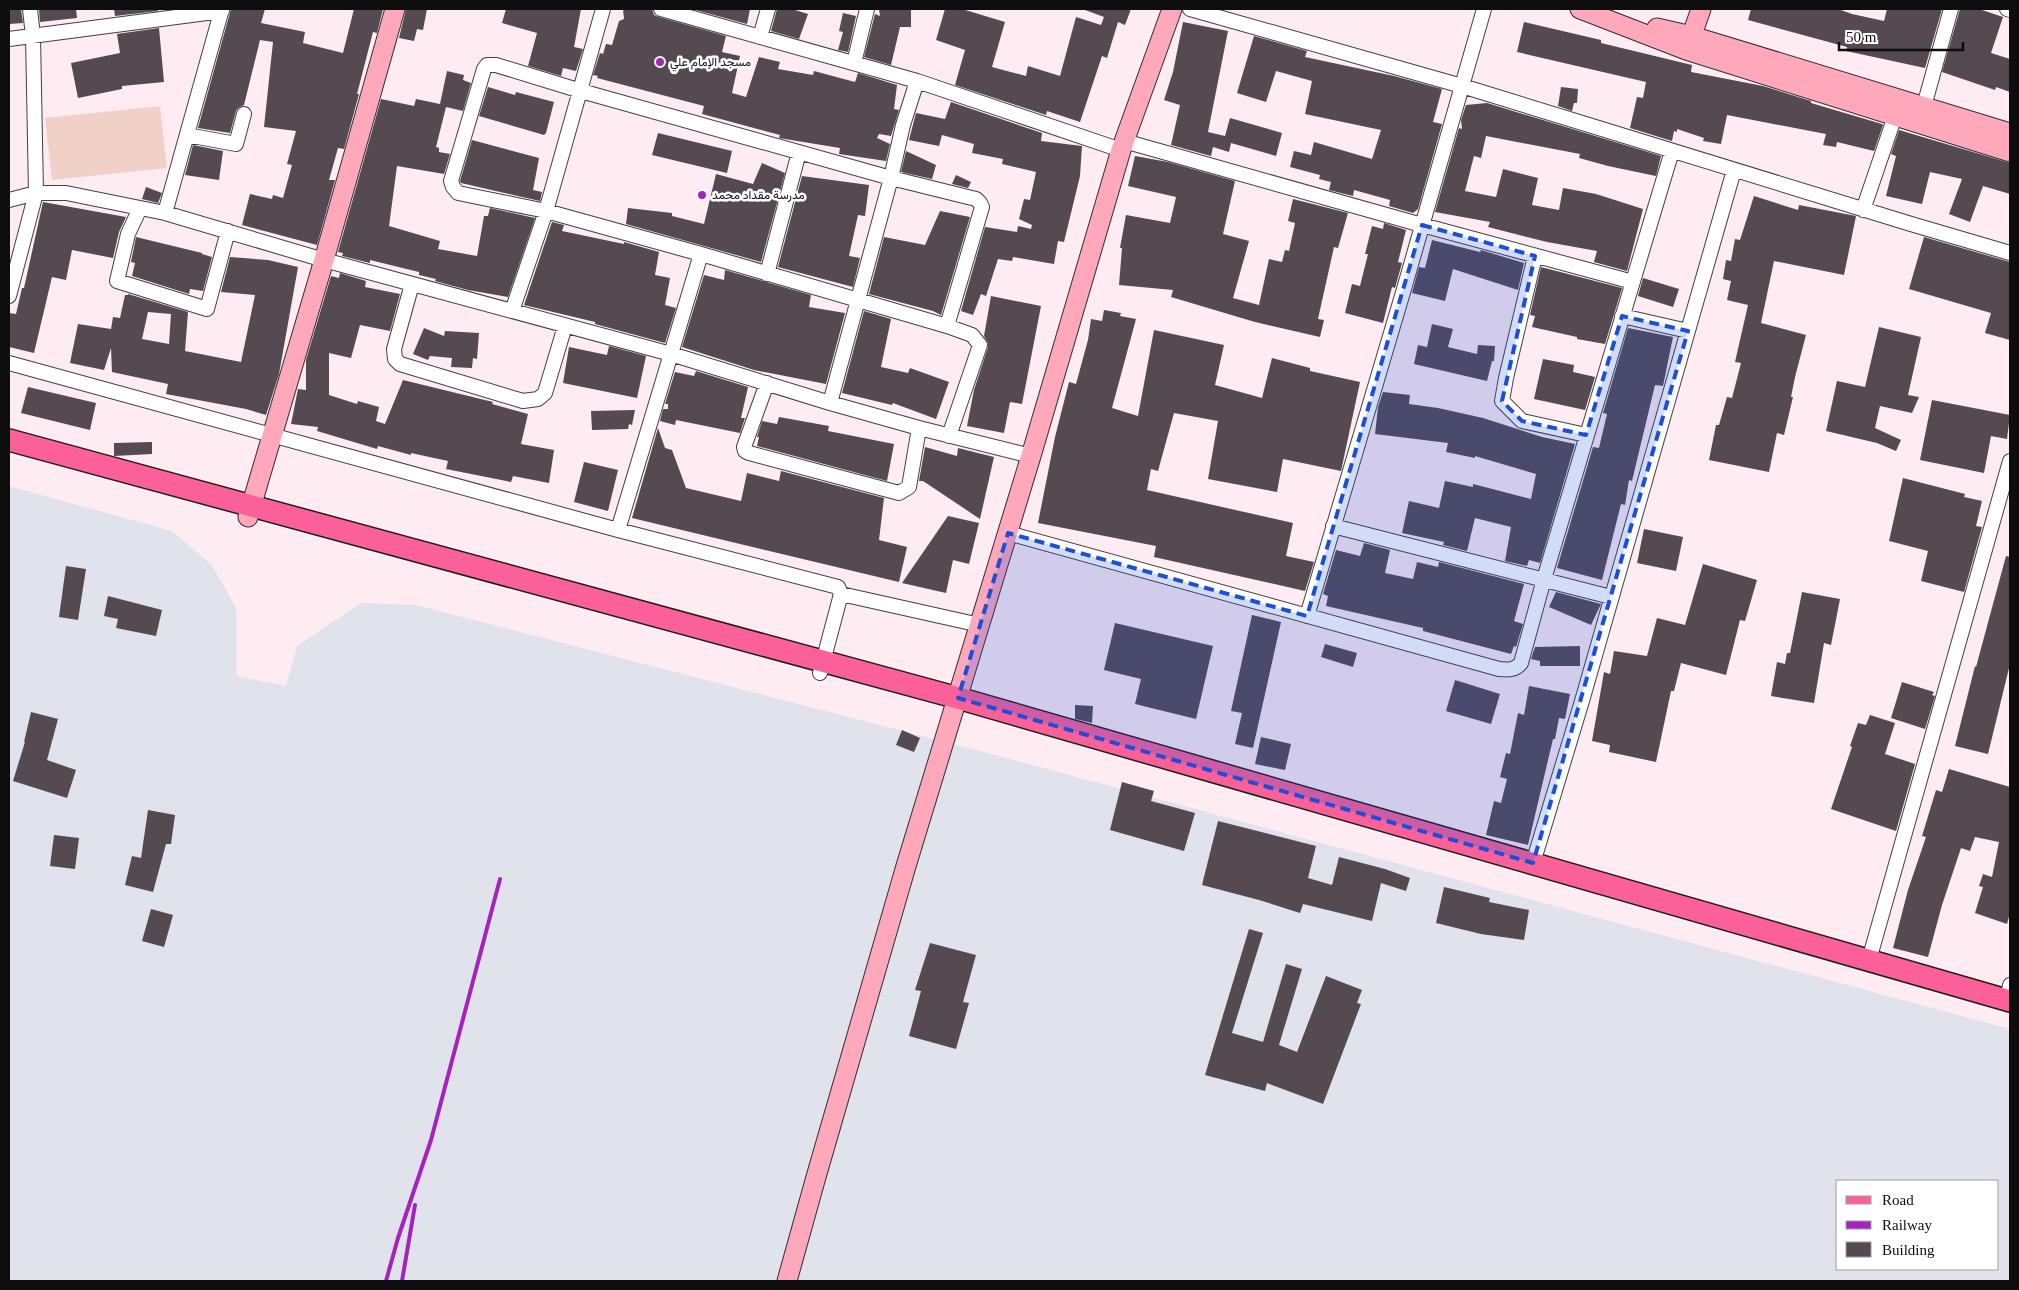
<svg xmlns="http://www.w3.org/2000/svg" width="2019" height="1290" viewBox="0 0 2019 1290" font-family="'Times New Roman',Vazirmatn,serif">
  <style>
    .industrial { fill: #e0e3ec; fill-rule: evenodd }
    .pitch { fill: #f1d1c7 }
    .building { fill: #554952; fill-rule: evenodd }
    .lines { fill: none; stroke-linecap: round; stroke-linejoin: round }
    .street-casing { stroke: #404040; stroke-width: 16 }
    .secondary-casing { stroke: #2f2f2f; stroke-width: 21 }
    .primary-casing { stroke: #1e1e1e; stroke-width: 24 }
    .street { stroke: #fff; stroke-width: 14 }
    .secondary { stroke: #ffa7bb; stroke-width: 19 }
    .primary { stroke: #fb6098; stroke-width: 21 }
    .rail { stroke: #a522bf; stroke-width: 4 }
    .marked { fill: #1d4ed8; fill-opacity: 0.2; stroke: #1d4ed8; stroke-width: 4; stroke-dasharray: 10 6; stroke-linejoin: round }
    .poi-dot { fill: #a522bf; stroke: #fff; stroke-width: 2 }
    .labels { text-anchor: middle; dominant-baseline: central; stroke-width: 5; stroke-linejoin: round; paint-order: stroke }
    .poi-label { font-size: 12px; fill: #0d0d0d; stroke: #fff; text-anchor: start }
  </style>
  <rect width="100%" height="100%" fill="#ffecf2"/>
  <!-- industrial -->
  <path class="industrial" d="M9,486L172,531L211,564L236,607L237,676L286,686L297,646L361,603L416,605L988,753L2010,1029V1281H9ZM1838,1181H1998V1269H1838Z"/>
  <!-- pitch -->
  <path class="pitch" d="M160,106L167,168L52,180L45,118Z"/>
  <!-- building -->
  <path class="building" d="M9,9H21L23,23L9,24Z
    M39,9H76L77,18L40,22Z
    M114,9H158V11L115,16Z
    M231,9H265L261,23L305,32L303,43L343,53L354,9H383L377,33L373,32L357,94H359L344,149L338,148L329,180H335L317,245L242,225L250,194L272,199L273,195L283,198L292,165L287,164L296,131L264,127L273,42L260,40L244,105L238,108L236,111L230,133L198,128Z
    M406,9H427L423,30L417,29L414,41L399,38Z
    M506,9H581L574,47L583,49L576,71L563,68L561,76L528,66L537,33L502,23Z
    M623,9H652L654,15L659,17L726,36L722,52L740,56L732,93L746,97L759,57L780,62L778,69L813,75L814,71L855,82L858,73L897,85L894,109L899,110L891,136L879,134L877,138L890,144L886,161L839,154L840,148L779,138L780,135L702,114L704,106L597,78L598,76L593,75L600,53L603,54L606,44L612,45L619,21L624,19Z
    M692,9H750L747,24Z
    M777,9H792L808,14L799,39L771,31Z
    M879,9H911V27H900L891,65L864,57L875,14L880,16Z
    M945,9H962L1005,22L992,67L1026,76L1028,66L1060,76L1076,17L1101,25L1104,17L1085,10L1086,9H1131L1125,25L1118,22L1107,58L1102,56L1080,122L1047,111L1046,115L955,85L965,50L936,40Z
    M1751,9H1838L1852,14L1884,21L1887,9H1942L1925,68L1846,51L1847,47L1748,20Z
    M1960,9H1979L2003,17L1991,53L2010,59V92L1996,87L1995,90L1942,72Z
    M843,13L856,16L848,52L838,50L843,32L839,31Z
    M1183,22L1228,31L1208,132L1225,136L1230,118L1282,133L1276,156L1231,143L1229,152L1213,147L1211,156L1171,145L1180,105L1164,100L1173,72Z
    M1524,22L1601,40V43L1692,65L1691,72L1763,86L1811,101V103L1882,124L1883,125L1874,151L1837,142L1836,147L1823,145L1826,134L1727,115L1721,144L1703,141L1704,138L1677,129V132L1674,131L1672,141L1630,128L1637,97L1643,98L1646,82L1517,52Z
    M159,28L164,82L122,86V89L78,98L71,63L120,53L117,34Z
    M1254,36L1307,51L1305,57L1394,76L1442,89L1433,122L1442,124L1418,209L1413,213L1389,206L1390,200L1354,190L1353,196L1329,190L1331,182L1319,179L1320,175L1290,167L1294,151L1311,155L1314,142L1372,159L1381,130L1305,114L1312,81L1276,71L1266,102L1237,93Z
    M447,71L464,75L463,80L471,83L463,111L446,107L436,147L439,148V152L450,154L444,174L397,166L389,226L440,241L438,249L477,256L484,216H488L490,208L535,218L508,297L468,290L435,281L436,279L419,275V272L370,260V263L342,256L343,253L338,252L381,99L414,106L416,99L440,104Z
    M488,87L515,95L516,92L554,102L546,133L544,135L479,116Z
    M1561,87L1578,89L1577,103H1574L1572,111L1558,106Z
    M951,102L1042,133L1041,141L1082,146L1080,176L1064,242L1058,241L1054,264L1013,257L1012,261L998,259L986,296L981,294L973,315L961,311L985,227L1017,232L1018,226L1031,229L1032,225L1019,219L1024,199L1030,200L1036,172L1002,164L1003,159L972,153L974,144L942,135L939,146L909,140L916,113L945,119Z
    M1487,103L1661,156L1656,176L1608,166L1579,158L1580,154L1486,136L1481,158L1474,156L1465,191L1496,197L1503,169L1538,178L1532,205L1559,210L1563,188L1596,194L1643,209L1627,271L1594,262L1597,251L1547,242L1488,227L1490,222L1435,212L1459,128L1462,129L1461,120L1466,105Z
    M1899,130L2010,163V194L1983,186L1970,222L1949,214L1962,179L1930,172L1922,204L1886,196L1896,156L1891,154Z
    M658,133L732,151L727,173L652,155Z
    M472,140L539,158L533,190L542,192L540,201L461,183L460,181Z
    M193,145L223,151L219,180L185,175Z
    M906,151L936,165L932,179L901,172Z
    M1135,156L1168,162L1235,181L1223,234L1249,241L1233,298L1259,305L1269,259L1282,262L1285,250L1289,251L1295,223L1288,221L1293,199L1348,213L1338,248L1334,247L1318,319L1324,320L1320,337L1255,322L1171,297L1173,290L1119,285L1122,248H1120L1126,215L1170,223L1176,197L1128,186Z
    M762,163L785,173L761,262L626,224L628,208L672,213V216L704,224L716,174L753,184Z
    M956,175L971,182L968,188L952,184Z
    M802,176L869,185L865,216L858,215L849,256L860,258L853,287L778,267Z
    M146,187L162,193L158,203L142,199Z
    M1754,196L1798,210L1799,205L1856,216L1844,275L1774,261L1761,323L1806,335L1795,377L1791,397H1793L1784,435L1777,433L1769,472L1709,460L1716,425H1719L1727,397L1732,398L1741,363L1735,362L1748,305L1727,300L1731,281L1723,279L1726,260L1731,261L1735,239L1740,240Z
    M43,202L126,217L119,232L113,258L72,250L66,280L52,277L34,353L9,347V313L16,314L22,288H24Z
    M940,211L970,217L941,315L933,311L869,294L884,237L925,245Z
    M552,222L564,225L562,231L624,244V242L659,252L655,275L670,278L665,305L676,308L665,343L595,324V322L524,305Z
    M1384,223L1406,230L1398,262L1402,263L1395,288L1392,287L1383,323L1345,313L1352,284L1360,286L1368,254H1365L1372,226L1383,229Z
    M136,237L202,253V254L212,257L203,291L190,289L189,294L132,276L135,263L131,262Z
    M1924,237L2010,262V340L1985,333L1991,313L1909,289Z
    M1432,240L1480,252L1481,250L1524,263L1518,290L1453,269L1445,301L1412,293L1419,267L1425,268Z
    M230,257L268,260L298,267L279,374L266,415L246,409L166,394L168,384L112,372L111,348L104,370L70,363L78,324L111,329L113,317L120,318L125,295H128V294L188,312L185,351L241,362L255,295L221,292ZM148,312L171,314L169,344L142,339Z
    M1541,267L1622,288L1605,344L1577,339V337L1532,327L1535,316L1530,315Z
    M725,270L811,295L809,307L845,313L826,384L754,370L682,347L704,275L724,280Z
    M340,273L366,281L365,287L400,294L390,331L360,325L351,358L329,353V395L357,404L358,401L379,407L376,421L385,424L403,380L493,402L492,404L528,414L521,444L554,450L549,483L513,476L511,482L446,469L448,461L411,453V455L378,446L377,449L317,431L318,427L291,424L298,389L306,390V360L331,276L339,278Z
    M1643,278L1679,289L1673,307L1638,296Z
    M991,296L1041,306L1022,404L1010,402L1004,433L967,426L974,390L988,347V343L984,336Z
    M1104,310L1121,313L1120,316L1136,319L1112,408L1138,416L1154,330L1224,345L1215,385L1262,398L1272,358L1310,368V371L1360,382L1341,471L1283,459L1277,492L1208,479L1218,421L1174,413L1158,471L1151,469L1147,490L1293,523L1286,556L1314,562L1305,591L1154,557L1156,546L1038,523L1055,437L1069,382L1076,384L1088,340L1091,319L1102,321Z
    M864,311L891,319L881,367L908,373L910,368L949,382L936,419L893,403L892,405L842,393Z
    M1432,324L1453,329L1448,347L1477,354L1478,345L1495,346L1494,361H1492L1487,381L1414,364L1418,345L1427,347Z
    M1879,327L1921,337L1908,395L1919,397L1912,413L1880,406L1875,428L1901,440L1896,451L1877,443L1826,431L1837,381L1865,387Z
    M424,328L444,336L445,331L479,333L477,359L473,358L472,368L451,367L452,358L430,356L428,360L413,354Z
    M1628,328L1673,337L1663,386L1655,385L1632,481L1629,480L1625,505L1621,504L1602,580L1557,568L1593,447L1599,448L1607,414L1603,413Z
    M609,346L646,356L637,398L563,383L569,347L607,355Z
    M1543,359L1574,365L1573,372L1595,377L1585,410L1534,399Z
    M696,371L748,387L741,418H745L740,433L676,420L675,425L660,421L663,409H668V404H665L675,372L694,376Z
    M28,387L96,403L90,430L21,413Z
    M1383,392L1410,395L1409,404L1438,408L1483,418L1542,437L1575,444L1540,563L1529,560L1527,566L1505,561L1511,527L1475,518L1467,551L1443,545L1444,542L1402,533L1409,501L1439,508L1445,481L1473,487V484L1531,499L1536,474L1475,456V458L1446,452L1448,443L1375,434L1378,407Z
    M1932,400L2010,415L2007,439L1991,436L1984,473L1920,460Z
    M635,410L632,425L629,424L628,429L592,430L591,411Z
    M779,417L829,426L828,431L894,444L887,481L757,446L759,437H757L762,421L777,424Z
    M658,428L665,448L672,450L686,488L741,501L747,473L779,481L781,471L884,498L879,540L907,547L899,582L632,518Z
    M152,442V454L114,456V443Z
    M925,447L957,456L958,448L994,457L980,519L923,481H919Z
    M584,462L618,470L608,511L574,502Z
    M1903,478L1965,494L1964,497L1982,501L1976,526L1982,527L1964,592L1921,581L1928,551L1889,541Z
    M948,516L979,523L969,564L953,560L946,593L902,583Z
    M1644,529L1683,537L1676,571L1637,563Z
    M1364,543L1390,550L1385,573L1413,579L1417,562L1438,567L1439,562L1524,584L1514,621L1523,624L1516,647L1514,646L1511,654L1423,631V628L1326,606L1328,596L1323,594L1336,550L1360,556Z
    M2006,556L2010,557V664L1988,754L1955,746L1975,666L1976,667Z
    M1703,564L1757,580L1745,621L1740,620L1726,675L1681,663L1674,691H1671L1656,762L1609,752L1610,745L1592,741L1604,672L1610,674L1614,651L1647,656L1657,618L1685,625Z
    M66,566L86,569L78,620L59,617Z
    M1556,592L1601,604L1591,625L1549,607Z
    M1802,592L1840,599L1831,645L1824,643L1814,703L1771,696L1777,662L1785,664L1787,653H1790Z
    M108,596L162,610L156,636L116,628L118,619L104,616Z
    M1252,615L1281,622L1253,748L1235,744L1242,713L1231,711Z
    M1115,623L1213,646L1196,719L1135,704L1141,679L1104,670Z
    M1325,644L1357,653L1353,667L1321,657Z
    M1580,646V666H1540V661L1531,659L1535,647Z
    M1455,680L1500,694L1491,724L1446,711Z
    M1902,682L1934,692L1932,695L1935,696L1925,729L1891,718Z
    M1529,686L1570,694L1565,719L1559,718L1555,739H1553L1528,845L1486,835L1494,801L1501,803L1507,779L1500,777L1506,753L1510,754L1518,713L1524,715Z
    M1075,705L1093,706L1092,723L1075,719Z
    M31,712L58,719L47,760L76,770L67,798L13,781L25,742H24Z
    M1870,715L1895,723L1885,754L1915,764L1896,831L1831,809L1852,747L1850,746L1858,723L1866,725Z
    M902,730L920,738L914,752L896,745Z
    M1261,737L1291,744L1285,770L1255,764Z
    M1949,769L2010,787V913L2007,924L1975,913L1983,887L1979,886L1983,874L1992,877L1999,842L1975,837L1970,851L1961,848L1942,905L1928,957L1893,948L1908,890L1926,837L1922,836L1936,790L1942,792Z
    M1122,782L1154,791L1151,801L1195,813L1184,851L1110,830Z
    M148,810L175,815L171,844H166L153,892L125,885L132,856L141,858Z
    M1218,821L1316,846L1308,878L1332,885L1339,857L1385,869L1410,878L1406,891L1381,883L1372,921L1303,904L1300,913L1259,900L1202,885Z
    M54,835L79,838L75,869L50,866Z
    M1444,887L1490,898L1489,902L1529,910L1524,940L1481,934L1436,923Z
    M151,909L173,915L164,947L142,941Z
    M1249,929L1263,933L1232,1033L1263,1042L1286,964L1302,969L1279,1045L1297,1052L1326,976L1362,990L1357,1003L1361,1004L1323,1104L1267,1083L1265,1091L1205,1075Z
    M930,943L976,955L963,1002L969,1003L956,1049L909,1036L921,991L915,990Z"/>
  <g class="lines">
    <defs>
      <path id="street" d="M661,9L917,81L1121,150
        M1190,9L1462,86L1911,224L2010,253
        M2007,9L2010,10
        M760,37L768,9
        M9,39L222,11
        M854,63L867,9
        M1924,106L1951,9
        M187,135L236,144L244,114
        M1124,141L1422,225L1633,282
        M9,200L36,193L33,36L30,9
        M140,208L128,234L117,281L207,309L228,231
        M1863,210L1895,116
        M165,213L222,9
        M1535,256L1506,378L1502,401L1522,421L1586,435
        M767,274L799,152
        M412,284L394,349L395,359L400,364L523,401L538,399L545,393L565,326
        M9,296L36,193H66L165,213L324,260L671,354L830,403L919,428L1031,456
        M512,311L546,211L603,9
        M1622,316L1688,331
        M947,326L982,207L980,203L976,199L891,178L581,91L496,65H487L484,69L451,181L453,187L458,193L546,211L701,254L947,326L972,335L980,345L949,436
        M9,363L618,530L838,587L841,594L820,673
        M767,383L744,447L745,451L749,453L899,493L909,487L919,428
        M830,403L891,178L903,125L917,81
        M1333,526L1611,597
        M618,530L701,254
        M1008,533L1499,669C1509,670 1515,670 1521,663L1544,579L1672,151
        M841,594L980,625
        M1307,616L1404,289L1484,9
        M1533,863L1582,701L1734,170
        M1869,960L2010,461
        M2007,1000L2010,985"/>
      <path id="secondary" d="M1580,9L1686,50L2010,152
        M1657,28L1692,36L2010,133
        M1688,46L1701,9
        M248,517L324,260L395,9
        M787,1281L816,1177L906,866L1031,456L1121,150L1172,9"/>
      <path id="primary" d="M9,440L958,698L2010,1001"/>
    </defs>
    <!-- street casing -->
    <use href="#street" class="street-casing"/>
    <!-- secondary casing -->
    <use href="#secondary" class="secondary-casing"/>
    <!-- primary casing -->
    <use href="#primary" class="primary-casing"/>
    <!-- street -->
    <use href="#street" class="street"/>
    <!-- secondary -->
    <use href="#secondary" class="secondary"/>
    <!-- primary -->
    <use href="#primary" class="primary"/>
    <!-- rail -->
    <path class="rail" d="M386,1281L398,1238L431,1140L500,879
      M402,1281L415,1205"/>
  </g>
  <!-- marked area -->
  <path class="marked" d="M1422,225L1535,256L1502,401L1522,421L1586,435L1622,316L1688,331L1533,863L958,698L1008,533L1307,616Z"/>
  <!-- markers -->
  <g class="poi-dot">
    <circle cx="660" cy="62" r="5"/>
    <circle cx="702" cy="195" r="5"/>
  </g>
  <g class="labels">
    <!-- poi labels -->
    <g class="poi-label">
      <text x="670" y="62">مسجد الإمام علي</text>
      <text x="712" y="195">مدرسة مقداد محمد</text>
    </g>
  </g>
  <!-- border -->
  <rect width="2019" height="1290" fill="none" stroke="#0d0d0d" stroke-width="20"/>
  <!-- legend -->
  <rect x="1836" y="1180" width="162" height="90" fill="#ffffff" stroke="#9e9e9e"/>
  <rect x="1846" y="1196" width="25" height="8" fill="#fb6098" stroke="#9e9e9e"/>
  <text x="1882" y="1205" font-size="15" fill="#0d0d0d">Road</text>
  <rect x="1846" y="1221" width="25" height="8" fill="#a522bf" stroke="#9e9e9e"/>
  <text x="1882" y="1230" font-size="15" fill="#0d0d0d">Railway</text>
  <rect x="1846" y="1242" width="25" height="15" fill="#554952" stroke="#9e9e9e"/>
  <text x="1882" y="1255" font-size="15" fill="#0d0d0d">Building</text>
  <!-- scale -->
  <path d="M1839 42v8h124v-8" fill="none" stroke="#0d0d0d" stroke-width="2.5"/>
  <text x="1846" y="42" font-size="15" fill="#0d0d0d" stroke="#ffffff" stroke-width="4" paint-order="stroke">50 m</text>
</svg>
